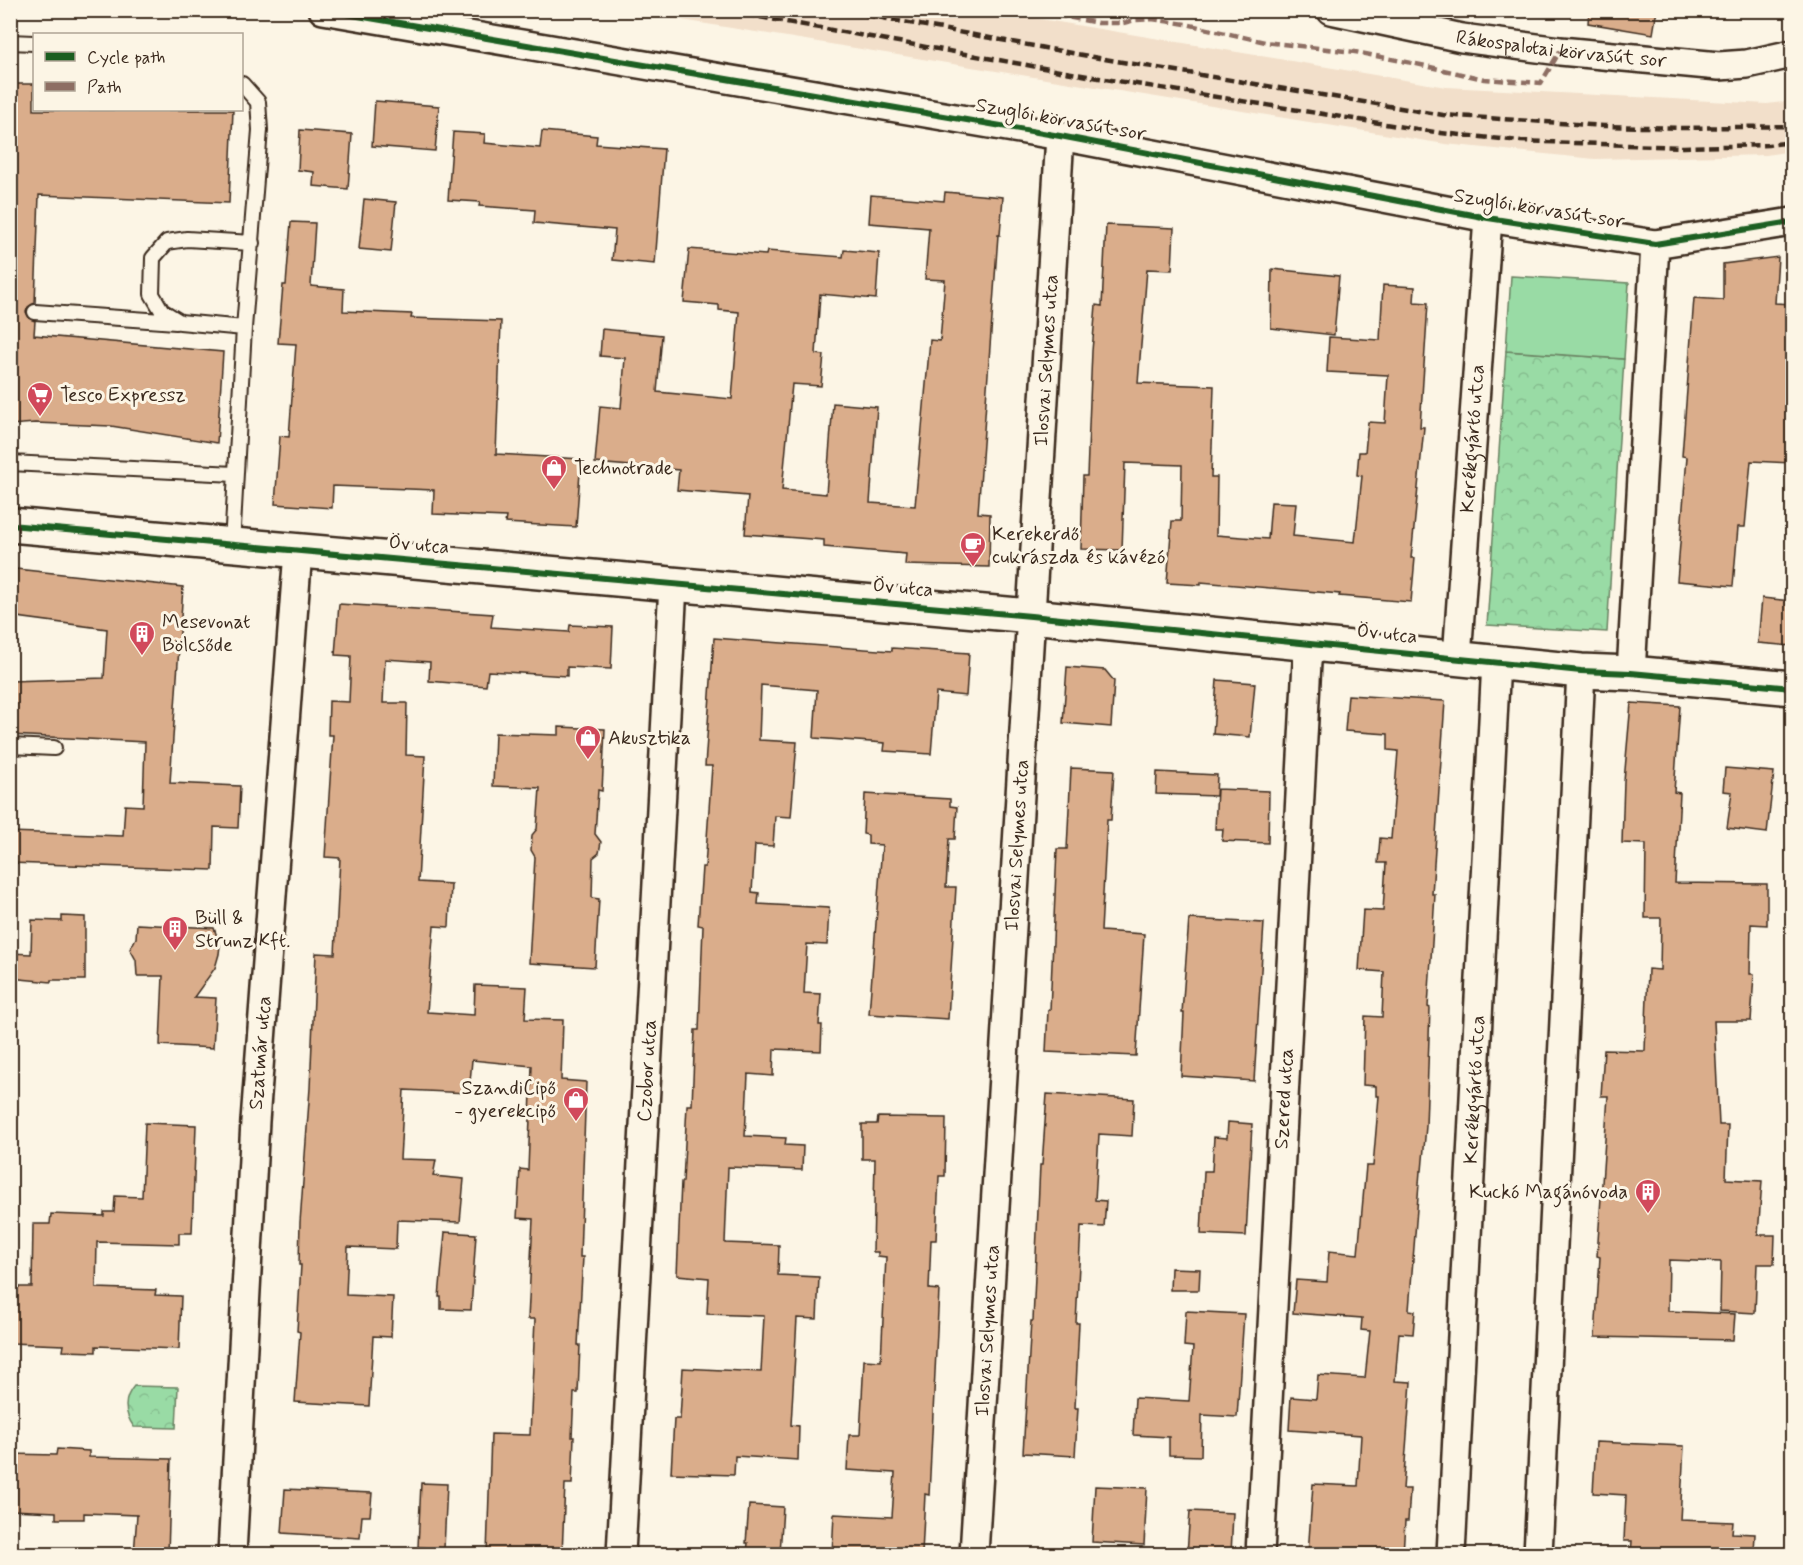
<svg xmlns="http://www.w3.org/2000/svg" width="1803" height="1565" viewBox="0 0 1803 1565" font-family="Mynerve,sans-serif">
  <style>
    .built { fill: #f2dfca }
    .forest { fill: url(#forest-crowns); stroke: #6a8262; stroke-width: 1.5 }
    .garden { fill: #99dba5; stroke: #6a8262; stroke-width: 1.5 }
    .building { fill: #daad8b; stroke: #3b2a1e; stroke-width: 1.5 }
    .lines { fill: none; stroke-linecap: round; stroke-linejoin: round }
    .service-casing { stroke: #3b2a1e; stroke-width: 18 }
    .minor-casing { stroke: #3b2a1e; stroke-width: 32 }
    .tertiary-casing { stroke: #3b2a1e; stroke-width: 38 }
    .service { stroke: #fcf5e5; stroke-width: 14 }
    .minor { stroke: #fcf5e5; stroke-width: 27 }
    .tertiary { stroke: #fcf5e5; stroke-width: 33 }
    .rail { stroke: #3b2a1e; stroke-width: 4.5; stroke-dasharray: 9 4.5; stroke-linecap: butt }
    .quiet { stroke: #8d6e63; stroke-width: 4.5; stroke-dasharray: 9 4.5; stroke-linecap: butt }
    .cycleway-casing { stroke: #fcf5e5; stroke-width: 10 }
    .cycleway { stroke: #1b5e20; stroke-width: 6 }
    .labels { text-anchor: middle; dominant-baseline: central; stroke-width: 6; stroke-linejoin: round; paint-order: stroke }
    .street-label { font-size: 20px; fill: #3b2a1e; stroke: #fcf5e5 }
    .poi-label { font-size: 20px; fill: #3b2a1e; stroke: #fcf5e5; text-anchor: start }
  </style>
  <defs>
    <pattern id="forest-crowns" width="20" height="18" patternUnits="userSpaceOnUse" patternTransform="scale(1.5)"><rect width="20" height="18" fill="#99dba5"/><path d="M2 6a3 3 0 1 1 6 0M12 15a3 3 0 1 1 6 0" fill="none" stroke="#85bc8e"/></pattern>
  </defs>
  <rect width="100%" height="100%" fill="#fcf5e5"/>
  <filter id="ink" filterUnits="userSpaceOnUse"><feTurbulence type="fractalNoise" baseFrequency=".0167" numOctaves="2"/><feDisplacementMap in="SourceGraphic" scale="12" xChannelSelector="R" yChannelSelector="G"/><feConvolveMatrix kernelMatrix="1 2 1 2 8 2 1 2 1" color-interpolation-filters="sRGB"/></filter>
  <g filter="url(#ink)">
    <!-- built -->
    <path class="built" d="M627,11H993L1446,87L1767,104L1792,101V151L1766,155L1595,159L1445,144Z"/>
    <!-- forest -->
    <path class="forest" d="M1506,351L1624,359L1607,632L1487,625Z
      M134,1386L178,1387L176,1428L134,1427C124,1413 123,1399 134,1386Z"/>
    <!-- garden -->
    <path class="garden" d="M1511,276L1629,283L1624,359L1506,351Z"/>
    <!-- building -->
    <path class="building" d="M1589,10H1657L1653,34L1588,23Z
      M10,84H34V110H233L229,203L39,195L35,303L28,307L26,312L30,319L35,321L34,335L223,352L217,443L111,426L35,423L10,425Z
      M375,101L439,106L435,151L372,146Z
      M300,130L352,134L348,189L313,186L314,172L298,170Z
      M542,131L597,136L596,144L664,149L655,264L612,260L615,230L534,223L535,210L479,206L480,202L448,200L453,132L485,134L484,143L540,148Z
      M945,192L1003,197L1000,235H998L978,513L990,514L989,567L905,565L906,554L824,547V540L745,534L748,496L677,490L679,470L595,463L600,406L621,408L625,358L600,356L602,329L662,335L657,392L732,399L739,312L719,310V305L684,302L689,249L766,255L767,251L843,257L844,250L879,253L876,299L820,294L816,354L824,355L821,386L792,384L782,490L826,494L833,403L877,407L870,503L915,506L930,340L940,341L945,280L925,279L929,228L869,223L871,195L944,201Z
      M364,199L396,202L391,252L359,249Z
      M291,222L315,223L311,286L344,289L343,311L412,314L411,318L501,321L496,454L581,459L576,527L505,523L506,517L433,514L434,490L333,486L332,508L275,504L280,436L289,437L296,344L278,343L283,285H286Z
      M1106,225L1174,228L1172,270L1147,269L1138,383L1214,386L1211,477H1217L1216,535L1268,539L1271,502L1296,503L1293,536L1355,542L1362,476L1357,475L1359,452H1365L1368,422L1385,423L1388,375L1327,372L1329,337L1380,340L1383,285L1415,287L1414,302L1428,303L1420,427H1424L1411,558H1415L1411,602L1339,596L1340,594L1201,582V585L1167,583L1172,521H1181L1182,465L1125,463L1122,550L1081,549L1083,476H1087L1092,351L1096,305L1102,306Z
      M1778,257L1775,303L1792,304V463L1751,461L1745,527H1738L1733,586L1677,581L1687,457L1682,456L1694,298L1723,300V264Z
      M1272,269L1339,276L1334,335L1271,328Z
      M16,569L183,587L170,783L240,786L238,828L214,827L213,870L10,863V832L123,836L125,805L143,806L145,742L10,735V681L104,678L107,629L17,617Z
      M1762,598L1792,601V646L1758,643Z
      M339,604L493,614L491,627L569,632L570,625L613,627L611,669L567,667V676L488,671L486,686L429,681L430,662L385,659L383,703H407L406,755L425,756L418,882L451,884L449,927L434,926L427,1012L474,1015L475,985L527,987L525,1019L563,1020L561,1080L586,1082L580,1257H583L578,1345H580L578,1393H574L572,1437H574L572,1484H565L562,1554H487L491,1434L530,1435L535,1319H528L533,1219L517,1218L520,1169L528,1170L532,1066L472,1060L469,1093L404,1090L400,1159L436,1160L433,1176L464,1179L460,1222L397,1220L396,1249L348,1247L346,1295L393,1297L391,1337L373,1336L369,1406L295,1402L300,1332L297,1331L301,1265H299L300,1222L310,1088L316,953L335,954L340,858L325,857L333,735H328L329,701L349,702L351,656L335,655Z
      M714,638L892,651V648L969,653L966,696L936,693L931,754L884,751L885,743L814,738L817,690L761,685L759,740L797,742L791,817L775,816L773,846L755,845L752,892L759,893L758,904L829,908L827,945L807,944L804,993L821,994L819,1025H822L821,1051L774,1049L773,1076L748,1074L745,1136L786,1138L785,1145L803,1146L802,1170L728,1167L725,1243L779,1245L778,1275L819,1277L817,1319L797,1318L791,1425L799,1426L798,1460L735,1456L734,1475L671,1473L674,1419H680L683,1368L761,1372L764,1316L707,1314L709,1278L677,1275L681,1182H683L687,1105H692L695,1030H699L703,926L698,925L702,867H705L712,766H705Z
      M1067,667L1105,670L1114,681L1111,727L1063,723Z
      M1217,680L1255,683L1250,737L1213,734Z
      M1348,695L1445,701L1432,894H1435L1428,1007L1430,1008L1426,1126L1422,1171H1420L1409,1310L1415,1311L1413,1334L1399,1333L1395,1381L1411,1382L1403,1489H1410L1408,1521H1405L1403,1554H1308L1313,1484L1358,1486L1361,1435L1289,1430L1291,1397L1316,1399L1318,1375L1365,1378L1370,1331L1361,1330L1362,1318L1293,1313L1296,1280L1327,1282L1329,1251L1358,1254L1366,1166H1373L1379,1096H1376V1086L1363,1085L1365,1016L1382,1017L1384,972L1359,970L1363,910L1383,911L1386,863H1378L1380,838L1391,839L1398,751L1388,750V734L1345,731Z
      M1631,703L1680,706L1674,792L1680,793L1675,883L1767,884V925L1751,924L1750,974H1754L1751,1021H1714L1719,1125H1728L1726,1179L1762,1181L1758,1235H1775L1774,1264H1757L1755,1313L1720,1311L1721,1262L1669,1260L1668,1311L1735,1314L1733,1340L1595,1337L1600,1257L1597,1256L1608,1096H1601L1604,1050L1645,1051L1648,969L1660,970L1661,918H1645L1646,844L1622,843L1624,781Z
      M559,727L605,729L602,791L598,790L595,834L601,842L599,853L593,858L592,898L599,899L595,967L529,963L535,857L531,850L532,835L537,829L540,788L493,786L495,733L559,735Z
      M1071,768L1114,770L1111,820H1107L1101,931L1144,934L1136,1056L1046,1052L1048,1010H1050L1057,849H1067Z
      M1725,768L1774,772L1767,833L1727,828L1732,792L1723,791Z
      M1157,772L1217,775L1216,796L1156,794Z
      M1217,789L1269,791L1268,843L1222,841L1223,829H1215Z
      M865,794L950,799V806L957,807L955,839H949L946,887H956L948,1019L869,1014L882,845L868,844V835L863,834Z
      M62,916L85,917V980H51V982L10,978V953L31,954L32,920L62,921Z
      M1189,919L1264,923L1254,1081L1181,1076L1184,1013H1182Z
      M137,924L214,928L220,945L219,954L215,968L194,997L216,998L213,1048L160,1045L163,976H137L136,960L130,949L136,938Z
      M1047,1094L1134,1099L1132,1136L1099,1134L1095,1200L1106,1201L1104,1227L1081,1226L1076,1323H1079L1075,1408H1078L1075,1456L1023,1453L1031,1321H1033L1040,1165H1042Z
      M878,1117L946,1118L945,1176H939L936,1240H931L929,1289L939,1290L929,1495L925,1494L922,1554H832L834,1514L892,1517L895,1473L847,1470L849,1435H860L864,1360L881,1361L886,1257L878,1256V1252H873L875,1159H862V1124H877Z
      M1228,1122L1252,1124L1246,1236L1201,1234L1204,1171H1212L1214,1137L1227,1138Z
      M145,1123L196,1125L192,1233H179V1244L97,1242L96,1288L156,1290L155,1295L181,1296L179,1349L96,1346V1352L63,1351L64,1345L10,1343L12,1287H32L33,1224H50L51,1214L104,1216V1212H114L115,1196L142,1197Z
      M445,1232L476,1234L471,1310L441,1309V1297H439Z
      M1171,1268L1200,1269L1199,1290H1170Z
      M1186,1311L1244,1314L1237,1417L1202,1415L1201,1456L1169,1455V1437L1133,1435L1135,1398L1189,1401L1193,1347L1184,1346Z
      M1596,1442L1684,1446L1680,1520L1733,1522L1732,1533L1755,1534L1754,1554H1631L1632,1541H1624L1626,1495L1593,1493Z
      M57,1449L89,1451V1457L171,1459L168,1554H134L137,1515L84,1513V1519H56V1512L10,1510V1454L56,1455Z
      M421,1483L447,1484L444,1549L418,1547Z
      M1095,1486L1147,1488L1144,1545L1092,1542Z
      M285,1489L372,1493L370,1516H362L360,1538L282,1533Z
      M749,1505L783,1507L780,1554H747L748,1543H746Z
      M1190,1511L1233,1513L1231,1554H1187Z"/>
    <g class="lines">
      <defs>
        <path id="service" d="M10,42L34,43
          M35,312L176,322
          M244,328L180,322L162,311L152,294L153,258L167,242L187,239L252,243
          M10,463L235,474
          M232,545L244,328L260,130L258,102L242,84
          M10,746L54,748"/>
        <g id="minor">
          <path d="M323,10L1060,136L1488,218L1655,244L1792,222"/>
          <path id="s1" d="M1331,10L1462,38L1560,51L1719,66L1747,64L1792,54"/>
          <path id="s2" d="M1457,658L1488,218"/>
          <path d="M1631,673L1655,244"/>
          <path id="s3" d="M232,1554L255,1121L298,551"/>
          <path id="s4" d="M621,1554L673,585"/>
          <path id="s5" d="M974,1554L1060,136"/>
          <path id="s6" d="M1260,1554L1308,643"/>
          <path id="s7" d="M1451,1554L1496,661"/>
          <path d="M1538,1554L1581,671"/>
        </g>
        <path id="tertiary" d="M10,525L1031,616L1581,671L1631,673L1792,688"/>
      </defs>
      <!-- service casing -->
      <use href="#service" class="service-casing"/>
      <!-- minor casing -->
      <use href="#minor" class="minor-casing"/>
      <!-- tertiary casing -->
      <use href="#tertiary" class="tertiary-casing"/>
      <!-- service -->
      <use href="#service" class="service"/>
      <!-- minor -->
      <use href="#minor" class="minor"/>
      <!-- tertiary -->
      <use href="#tertiary" class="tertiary"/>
      <!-- rail -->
      <path class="rail" d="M720,10L1099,78L1441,133L1521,141L1684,147L1768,145L1792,142
        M839,10L1104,59L1443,115L1604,126L1685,128L1792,126"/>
      <!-- quiet -->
      <path class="quiet" d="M1030,10L1098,23H1123L1136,20L1152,19L1186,24L1265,42L1355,52L1412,63L1484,79L1541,83L1560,51"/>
      <defs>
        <path id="cycleway" d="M323,10L1060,136L1488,218L1655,244L1792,222
          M10,525L1031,616L1581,671L1631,673L1792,688"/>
      </defs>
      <!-- cycleway casing -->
      <use href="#cycleway" class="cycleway-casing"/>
      <!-- cycleway -->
      <use href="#cycleway" class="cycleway"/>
    </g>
  </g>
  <!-- icons -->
  <defs>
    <symbol id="supermarket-pin" viewBox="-11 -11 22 30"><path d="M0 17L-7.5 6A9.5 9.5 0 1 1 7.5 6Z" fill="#d1495b" stroke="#fcf5e5"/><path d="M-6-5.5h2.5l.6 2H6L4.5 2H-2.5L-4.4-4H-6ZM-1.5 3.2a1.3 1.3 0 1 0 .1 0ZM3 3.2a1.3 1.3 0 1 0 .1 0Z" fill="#fff"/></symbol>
    <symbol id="shop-pin" viewBox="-11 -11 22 30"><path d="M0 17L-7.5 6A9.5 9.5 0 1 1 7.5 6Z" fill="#d1495b" stroke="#fcf5e5"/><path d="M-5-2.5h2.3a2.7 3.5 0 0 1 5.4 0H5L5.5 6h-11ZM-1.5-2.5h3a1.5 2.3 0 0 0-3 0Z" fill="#fff"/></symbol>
    <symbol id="cafe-pin" viewBox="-11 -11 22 30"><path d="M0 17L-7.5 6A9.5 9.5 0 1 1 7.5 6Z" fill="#d1495b" stroke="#fcf5e5"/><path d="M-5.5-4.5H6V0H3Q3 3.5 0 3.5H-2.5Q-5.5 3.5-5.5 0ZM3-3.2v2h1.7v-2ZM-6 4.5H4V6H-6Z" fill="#fff"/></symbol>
    <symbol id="building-pin" viewBox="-11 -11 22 30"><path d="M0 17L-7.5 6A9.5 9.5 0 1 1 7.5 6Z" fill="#d1495b" stroke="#fcf5e5"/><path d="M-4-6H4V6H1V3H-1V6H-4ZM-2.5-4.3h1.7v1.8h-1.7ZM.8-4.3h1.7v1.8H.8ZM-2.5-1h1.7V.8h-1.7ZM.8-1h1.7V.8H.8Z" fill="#fff"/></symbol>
  </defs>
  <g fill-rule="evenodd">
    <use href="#supermarket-pin" x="25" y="380" width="30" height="40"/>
    <use href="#shop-pin" x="539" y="453" width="30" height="40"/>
    <use href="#cafe-pin" x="958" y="530" width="30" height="40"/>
    <use href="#building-pin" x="127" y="619" width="30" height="40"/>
    <use href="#shop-pin" x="573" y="723" width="30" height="40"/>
    <use href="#building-pin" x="160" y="914" width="30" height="40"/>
    <use href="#shop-pin" x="561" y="1085" width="30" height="40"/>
    <use href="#building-pin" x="1633" y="1177" width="30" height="40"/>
  </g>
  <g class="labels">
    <!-- street labels -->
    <g class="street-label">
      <text stroke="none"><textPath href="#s1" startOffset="234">Rákospalotai körvasút sor</textPath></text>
      <text transform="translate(1061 120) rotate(10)">Szuglói körvasút sor</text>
      <text transform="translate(1539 209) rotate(9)">Szuglói körvasút sor</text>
      <text stroke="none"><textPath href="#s5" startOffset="1196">Ilosvai Selymes utca</textPath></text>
      <text stroke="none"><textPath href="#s2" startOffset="220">Kerékgyártó utca</textPath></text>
      <text transform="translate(419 545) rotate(5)">Öv utca</text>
      <text transform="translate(903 588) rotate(5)">Öv utca</text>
      <text transform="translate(1387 634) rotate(6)">Öv utca</text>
      <text stroke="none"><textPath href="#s5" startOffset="710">Ilosvai Selymes utca</textPath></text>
      <text stroke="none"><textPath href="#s3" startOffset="502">Szatmár utca</textPath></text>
      <text stroke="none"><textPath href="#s4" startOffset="484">Czobor utca</textPath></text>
      <text stroke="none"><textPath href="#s7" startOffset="465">Kerékgyártó utca</textPath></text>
      <text stroke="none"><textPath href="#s6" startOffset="456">Szered utca</textPath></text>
      <text stroke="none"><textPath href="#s5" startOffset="224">Ilosvai Selymes utca</textPath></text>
    </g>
    <!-- poi labels -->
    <g class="poi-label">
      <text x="60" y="395">Tesco Expressz</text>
      <text x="574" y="468">Technotrade</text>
      <text x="992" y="534">Kerekerdő<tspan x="992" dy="23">cukrászda és kávézó</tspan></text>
      <text x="162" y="622">Mesevonat<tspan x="162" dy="23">Bölcsőde</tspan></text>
      <text x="608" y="738">Akusztika</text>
      <text x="195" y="918">Büll &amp;<tspan x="195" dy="23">Strunz Kft.</tspan></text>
      <text x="556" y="1088" text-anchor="end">SzandiCipő<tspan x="556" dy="23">- gyerekcipő</tspan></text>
      <text x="1628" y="1192" text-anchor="end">Kuckó Magánóvoda</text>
    </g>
  </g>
  <!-- margin -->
  <rect width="1803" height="1565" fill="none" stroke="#fcf5e5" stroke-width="36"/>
  <rect x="18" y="18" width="1767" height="1529" fill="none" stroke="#3b2a1e" stroke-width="2" filter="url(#ink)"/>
  <!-- legend -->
  <rect x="33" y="33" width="210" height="78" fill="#fcf5e5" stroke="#afa495" stroke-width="1.5"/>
  <rect x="45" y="52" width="30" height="9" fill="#1b5e20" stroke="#afa495" stroke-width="1.5"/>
  <text x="87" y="63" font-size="18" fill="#3b2a1e">Cycle path</text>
  <rect x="45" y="82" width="30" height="9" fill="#8d6e63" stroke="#afa495" stroke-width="1.5"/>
  <text x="87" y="93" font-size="18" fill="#3b2a1e">Path</text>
</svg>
